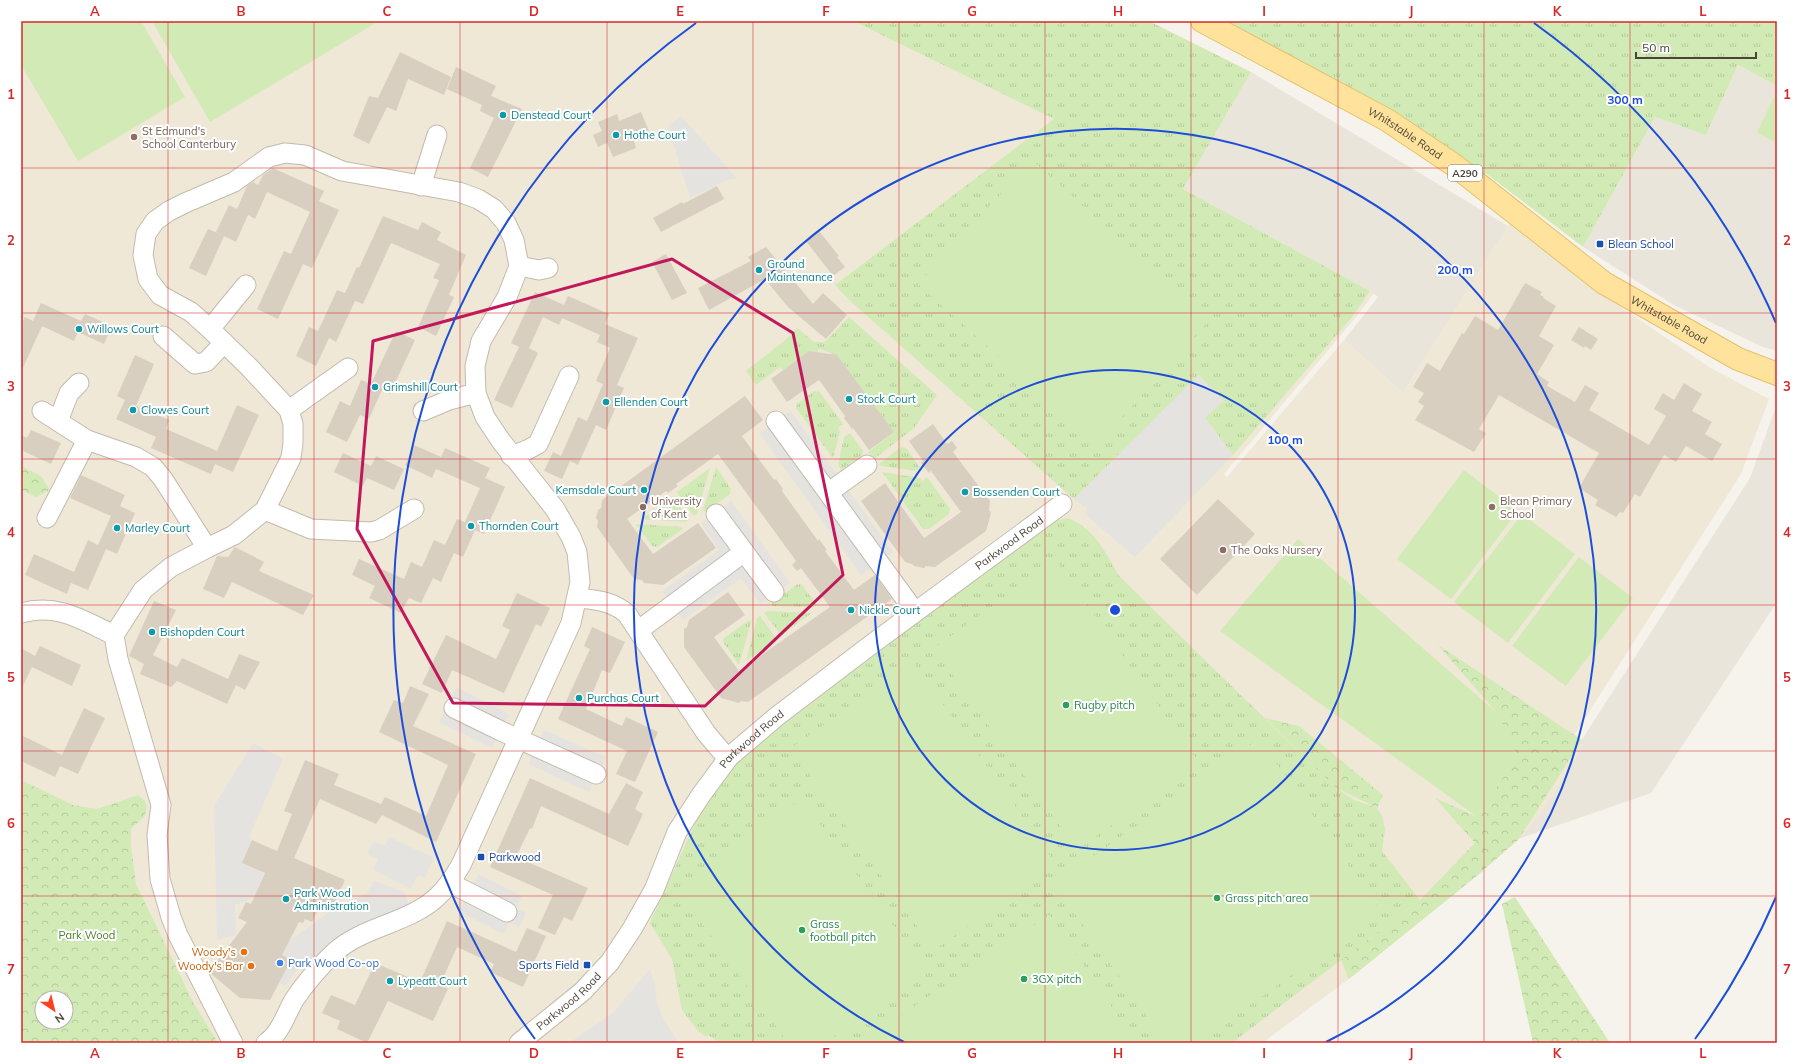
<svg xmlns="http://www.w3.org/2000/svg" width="1798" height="1064" viewBox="0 0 1798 1064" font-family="Mulish,sans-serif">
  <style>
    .residential { fill: #eae5da }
    .education { fill: #efe8d6; fill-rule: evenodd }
    .grass { fill: url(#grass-tufts) }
    .forest { fill: url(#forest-crowns); fill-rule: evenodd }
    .pitch { fill: #d2eab5 }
    .parking { fill: #e5e3e0 }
    .building { fill: #d8cfc1 }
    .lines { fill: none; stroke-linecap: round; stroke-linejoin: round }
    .minor-casing { stroke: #c2bbae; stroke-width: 21 }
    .major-casing { stroke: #e6c16a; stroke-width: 24 }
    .minor { stroke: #fff; stroke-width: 19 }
    .major { stroke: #ffe39c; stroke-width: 22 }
    .marked { fill: none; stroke: #c2185b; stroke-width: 3; stroke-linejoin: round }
    .grid { fill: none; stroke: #d62828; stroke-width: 1; stroke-opacity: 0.55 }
    .ring { fill: none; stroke: #1d4ed8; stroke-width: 2 }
    .culture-dot { fill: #0f9aa8; stroke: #fff; stroke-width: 1.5 }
    .education-dot { fill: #8d6e63; stroke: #fff; stroke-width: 1.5 }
    .transit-dot { fill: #1a4fb4; stroke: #fff; stroke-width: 1.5 }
    .leisure-dot { fill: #2e9e5b; stroke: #fff; stroke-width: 1.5 }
    .food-dot { fill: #e8710a; stroke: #fff; stroke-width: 1.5 }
    .shop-dot { fill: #3f7fe0; stroke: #fff; stroke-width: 1.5 }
    .labels { text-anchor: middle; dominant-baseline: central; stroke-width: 4; stroke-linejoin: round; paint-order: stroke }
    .shield { fill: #fff; stroke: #817c74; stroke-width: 1 }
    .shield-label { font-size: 10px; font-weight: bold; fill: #4b4439 }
    .culture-label { font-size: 11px; fill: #0d838f; stroke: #fff; text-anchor: start }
    .education-label { font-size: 11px; fill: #785e54; stroke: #fff; text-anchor: start }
    .street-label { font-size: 11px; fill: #4b4439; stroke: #fff }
    .transit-label { font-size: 11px; fill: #164399; stroke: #fff; text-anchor: start }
    .leisure-label { font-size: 11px; fill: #27864d; stroke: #fff; text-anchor: start }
    .park-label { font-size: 11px; fill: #4a7f2a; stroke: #fff }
    .food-label { font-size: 11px; fill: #c56008; stroke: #fff; text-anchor: end }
    .shop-label { font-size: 11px; fill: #366cbe; stroke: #fff; text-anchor: start }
    .centre { fill: #1d4ed8; stroke: #fff; stroke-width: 2 }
    .ring-label { font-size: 12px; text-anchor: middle; font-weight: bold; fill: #1d4ed8; stroke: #fff; stroke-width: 4; stroke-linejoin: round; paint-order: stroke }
    .neatline { fill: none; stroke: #d62828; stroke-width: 1.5 }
    .grid-label { font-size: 13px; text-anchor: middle; font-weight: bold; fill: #d62828 }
  </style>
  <defs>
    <pattern id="grass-tufts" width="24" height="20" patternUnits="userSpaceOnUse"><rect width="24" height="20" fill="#d2eab5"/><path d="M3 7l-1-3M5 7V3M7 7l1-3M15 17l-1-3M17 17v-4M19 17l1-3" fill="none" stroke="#b6ca9c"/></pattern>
    <pattern id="forest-crowns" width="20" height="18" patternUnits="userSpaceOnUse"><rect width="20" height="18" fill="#d2eab5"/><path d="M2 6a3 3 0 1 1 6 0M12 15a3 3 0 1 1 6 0" fill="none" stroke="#b6ca9c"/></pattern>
  </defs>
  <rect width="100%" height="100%" fill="#f6f3ec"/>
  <!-- residential -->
  <path class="residential" d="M1738,65L1777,86V351L1763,347L1674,305L1583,247L1655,117L1706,135Z
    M1251,72L1508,226L1403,393L1344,340L1378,297L1370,291L1183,189Z
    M1777,404V602L1651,793L1518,839L1750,478Z"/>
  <!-- education -->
  <path class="education" d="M21,21H853L1054,119L1374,293L1356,317L1224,474L1227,477L1344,340L1403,393L1509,224L1602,294L1709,367L1769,399L1741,474L1575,734L1582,740L1578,753L1571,767L1541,813L1518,840L1491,858L1479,874L1349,979L1262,1043H21ZM42,998H66V1022H42Z"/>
  <!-- grass -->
  <path class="grass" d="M853,21H1149L1251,72L1183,189L1370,291L1352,317L1233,455L1205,418L1199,375L1074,499L849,300L835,285L1054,119Z
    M1223,21H1777V86L1738,65L1706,135L1655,117L1583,247L1488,175Z
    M849,317L937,395L914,428L874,459L868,452L894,432L837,355C830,354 826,350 819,349L817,352L809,351L783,370L780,367L756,385L746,371L784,341L797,328L814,342H825Z
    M814,391H819L843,424L838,428L840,431L834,455L832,457L796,408L797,404Z
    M850,433L863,451L862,455L841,470L838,465L844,437Z
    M901,447L906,448L920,468L915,471L881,466L879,464Z
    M716,467L731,489L730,494L705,512L703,510Z
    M710,468L697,514L694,516L677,492Z
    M882,472L920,478L922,481L927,477L950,509L949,514L929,529H923Z
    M673,496L689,520L685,522L642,519Z
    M1068,518C1095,529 1106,553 1119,576L1335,787L1354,800L1377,808L1382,816L1385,829L1382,851L1420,900L1232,1043H720L708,1035L706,1037L698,1031L682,1010L672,959L650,923L702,808L732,767L757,744L1050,522Z
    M636,524L681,527L683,529L657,547L652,546Z
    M798,584L802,585L817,605L814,607L773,606L771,603Z
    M767,611L812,613L781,635L764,613Z
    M760,616L777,639L746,661L757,618Z
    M749,620L751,622L739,665L723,642L724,638Z"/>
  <!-- forest -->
  <path class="forest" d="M21,466L41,476L50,490L36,497L21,490Z
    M1438,645L1582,740L1518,840L1479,874L1349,979L1341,960L1420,900L1475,843L1435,798L1476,816L1517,757L1497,713Z
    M1265,718L1299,726L1383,795L1377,808L1335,787Z
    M21,780L73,805L97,809L138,795L144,800L147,806L145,816L131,829V846L136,884L193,1002L218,1043H21ZM42,998H66V1022H42Z
    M1515,897L1610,1043H1533L1502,904Z"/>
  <!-- pitch -->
  <path class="pitch" d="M21,21H141L185,97L78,161L21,65Z
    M152,21H379L210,122Z
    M1775,95L1777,96V143L1757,133Z
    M1032,160L1209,320L1097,445L918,284Z
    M1464,470L1518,511L1451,599L1397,559Z
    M1522,514L1575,554L1508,643L1454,602Z
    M1298,539L1497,713L1518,756L1476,816L1220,631Z
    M1579,557L1633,598L1566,686L1512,646Z
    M1056,561L1199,763L1077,850L934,648Z
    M913,662L1056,864L934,950L791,748Z
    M1259,739L1381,912L1196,1043H1166L1054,884Z
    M802,799L926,971L825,1043H788L677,889Z
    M1049,915L1136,1043H860Z"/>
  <!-- parking -->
  <path class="parking" d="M681,116L727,167L737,179H730L690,198L668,126Z
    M1199,375L1224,401L1205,418L1233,455L1135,557L1085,514L1087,508L1074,499Z
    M791,411L893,552L861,575L759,433Z
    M731,501L790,583L760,604L741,578L683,620L662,591L719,550L701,523Z
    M457,687L509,714L492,748L439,722Z
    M544,730L606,757L602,767L608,770L602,784L594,780L589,792L528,764Z
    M253,743L283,759L250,835L252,840L242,863L264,873L254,897L235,905L236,935L217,940L214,806Z
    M389,837L434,858L425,878L418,875L411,889L373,870L378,859L367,854L374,841L385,846Z
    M478,874L522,896L516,908L526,913L519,927L510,922L504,934L459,912Z
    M374,881L404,892L410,907L320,957L302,963L285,986L275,981L264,1000L253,996L289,941L339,905L367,893Z
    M650,969L655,985L657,1003L663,1019L679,1043H569L613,1013Z"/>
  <!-- building -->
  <path class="building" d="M400,52L451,77L444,95L408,79L396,111L387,107L369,144L353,136L369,96L378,98Z
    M456,67L496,86L491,96L522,109L488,177L470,168L494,118L480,111L482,105L447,89Z
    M641,112L649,131L639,135L641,139L634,141L636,148L613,157L607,143L598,147L593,135L602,131L598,122L617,114L619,121Z
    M273,168L324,191L319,201L339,210L312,268L303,264L278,319L257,309L284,251L291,254L310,212L267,192L255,219L248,215L236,242L216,232L229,205L237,209L247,186L253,182L258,185L263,175Z
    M717,186L724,199L661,232L653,218L682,202L683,204Z
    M383,216L418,230L422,222L441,232L437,240L466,255L449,295L454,297L436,336L418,327L439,280L433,278L440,264L391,243L363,304L355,301L336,342L329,338L316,366L296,356L309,327L318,331L337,290L345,293L357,267L359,268Z
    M208,229L224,236L206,276L189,268Z
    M819,231L839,256L837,257L845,267L833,276L806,241Z
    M766,247L813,304L823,293L847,315L826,339L788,307L765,279L709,310L698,288L751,261L748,257Z
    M666,254L687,293L672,300L652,262Z
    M1525,283L1542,292L1540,295L1544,297L1543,298L1556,306L1539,336L1554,345L1537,374L1549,382L1547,386L1575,402L1585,385L1599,393L1589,410L1649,445L1666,416L1654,409L1663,393L1674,400L1684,383L1702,394L1692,411L1712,422L1705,434L1722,444L1712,461L1686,446L1676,462L1664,455L1640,497L1635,494L1623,513L1620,512L1616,517L1595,505L1598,500L1579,488L1599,453L1499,395L1479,429L1486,433L1474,452L1415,420L1424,406L1418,402L1424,393L1413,387L1427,363L1440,371L1462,333L1464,334L1475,316L1498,330Z
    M535,292L564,305L568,296L609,314L605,324L638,338L617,385L624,388L606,430L596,425L578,465L570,461L562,479L544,471L553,452L561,456L578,417L587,421L603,384L596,381L610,348L597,342L600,335L562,318L559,325L543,317L529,348L538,353L512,408L494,400L519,347L511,343Z
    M41,303L81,321L85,314L112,326L104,344L78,332L74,341L42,326L21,372V324L25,317L33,321Z
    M1579,327L1598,339L1591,350L1585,346L1584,348L1571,340Z
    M396,331L415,340L390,394L382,390L369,419L360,415L347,442L326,432L340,401L350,406L361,380L371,384Z
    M809,351L837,355L894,432L869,450L853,428L852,429L844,418L845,416L819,380L787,402L771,379Z
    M135,355L154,364L136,406L169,420L166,429L217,451L237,405L259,415L233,472L215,464L211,474L151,448L156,437L116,419L125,400L117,396Z
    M745,396L763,420L742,436L774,480L776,479L783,489L782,491L818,541L819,539L827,550L825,551L854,590L875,575L892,599L748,702L741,701L739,703L721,698L684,647V629L687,627L689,620L728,592L745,615L714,637L739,671L830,607L801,568L797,571L792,565L796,561L718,454L676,484L678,486L668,493L666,491L627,519L653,554L698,523L716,548L663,585L644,583L642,580L634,579L597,527L598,521L596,518L598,510L601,508L602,500Z
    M933,424L947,444L952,441L957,448L953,452L990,501L989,510L991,513L986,531L935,567L926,566L924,568L914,566L912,564L905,562L861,501L885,483L924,538L961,512L931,471L929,473L921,463L923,461L909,441Z
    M31,430L61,443L51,464L21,450V435L27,438Z
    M414,445L441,457L445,448L490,468L485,478L505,487L484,534L475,530L463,557L454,553L441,582L433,578L421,603L409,598L401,613L369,598L375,586L352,575L359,559L404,579L411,562L422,567L434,540L445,545L457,519L465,522L480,488L436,469L432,478L405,465Z
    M343,453L371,466L376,456L404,469L394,490L367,478L363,486L334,472Z
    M81,475L125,495L120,506L135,513L117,554L106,549L88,590L71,583L67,594L25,575L34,554L74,572L88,540L98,545L111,516L70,498Z
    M1218,499L1255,534L1197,595L1160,559Z
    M235,547L264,562L259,571L314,595L303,615L232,582L224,598L203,589L217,556L228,557Z
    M517,593L550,608L541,627L536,624L504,693L452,670L442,693L422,684L446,635L496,659L510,630L502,626Z
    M154,601L176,610L153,655L177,667L182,658L228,679L239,654L260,662L245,690L236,685L227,704L177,681L171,687L140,674L144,664L129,656Z
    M592,627L625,642L610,673L602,670L586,709L622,726L626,717L658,732L635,782L616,774L627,751L558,719L590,649L584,646Z
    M40,646L81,665L72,686L32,667L21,690V648L35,656Z
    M410,686L429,694L413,726L476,754L436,842L382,815L376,824L320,799L294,858L345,880L334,904L327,901L326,905L321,903L312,922L305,919L303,923L299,922L282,955L291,960L270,1000L240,998L209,972L247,922L238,918L246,902L251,904L265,873L242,863L252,840L277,851L292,814L284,811L305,760L339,774L334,785L381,804L385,797L426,816L448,765L379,732L394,700L403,703Z
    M84,708L105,718L78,774L60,766L55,777L21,761V735L62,755Z
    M530,778L609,814L626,783L643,792L635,809L643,814L628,846L541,806L532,829L530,828L516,857L588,888L572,921L564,917L555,935L538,928L553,895L490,867Z
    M447,921L516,952L527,928L546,936L523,987L490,972L494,964L457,947L440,985L448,989L433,1021L388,1001L367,1043L337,1029L340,1021L322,1013L331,995L355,1005L375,963L420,982Z"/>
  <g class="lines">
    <defs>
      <g id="minor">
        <path d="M421,186L437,135"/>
        <path d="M519,266L539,270L548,268"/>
        <path d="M210,329L246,285"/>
        <path d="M163,336L195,364L206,362L224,343"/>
        <path d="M289,410L348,368"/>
        <path d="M42,411L87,440L136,457L153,467L163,479L207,548"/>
        <path d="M423,411L449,400L476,393"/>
        <path d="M58,421L69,393L79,383"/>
        <path d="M776,421L915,612"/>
        <path d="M511,456L527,450L538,444L569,376"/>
        <path d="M829,492L867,465"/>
        <path d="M265,510L311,529L371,532L379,530L414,509"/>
        <path d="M716,514L774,592"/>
        <path d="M47,518L87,440"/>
        <path d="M578,598C596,600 613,601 627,614L706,733L722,752L729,757"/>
        <path d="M21,613C58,603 82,620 114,635"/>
        <path d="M639,630L744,552"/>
        <path d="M454,708L501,731L596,774"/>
        <path d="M450,883L507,912"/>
        <path d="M233,1043L178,935L171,917L160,879L157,835L161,805L118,659L114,635L143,590L171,567L207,548L234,535L265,510L291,458L293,443V424L289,410L249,367L210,329L191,312L160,295L148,279L143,255L146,234L155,221L169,211L185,203L234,182L269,157L285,153L305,155L342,171L459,192L478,199L494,209L506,223L514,240L519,266L507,297L481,341L475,366L476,393L485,417L501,441L555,509L571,537L577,552L580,582L571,623L461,865C454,877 447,888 437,897C409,923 365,926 336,951C320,966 306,982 294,1000C286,1014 280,1034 266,1043"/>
        <path id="s1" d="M519,1043L583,991L610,962L632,929L654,890L677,832L701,795L729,757L776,717L872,644L1062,504"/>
      </g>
      <g id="major">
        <path id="s2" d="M1202,21L1387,120L1454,165L1604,283L1738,359L1777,374"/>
      </g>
    </defs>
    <!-- minor casing -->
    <use href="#minor" class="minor-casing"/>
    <!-- major casing -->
    <use href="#major" class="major-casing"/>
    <!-- minor -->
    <use href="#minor" class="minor"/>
    <!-- major -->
    <use href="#major" class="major"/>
  </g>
  <!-- marked area -->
  <path class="marked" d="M672,259L793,333L843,575L705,706L453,703L357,529L373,341Z"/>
  <!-- grid -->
  <path class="grid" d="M168,21V1043M314,21V1043M460,21V1043M607,21V1043M753,21V1043M899,21V1043M1045,21V1043M1191,21V1043M1338,21V1043M1484,21V1043M1630,21V1043M21,168H1777M21,313H1777M21,459H1777M21,605H1777M21,751H1777M21,896H1777"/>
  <!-- distance rings -->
  <g class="ring">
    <circle cx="1115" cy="610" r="240"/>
    <path d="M904 1042A481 481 0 1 1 1326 1042"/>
    <path d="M1776 897A721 721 0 0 1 1695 1039M535 1039A721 721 0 0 1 696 23M1534 23A721 721 0 0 1 1776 323"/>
  </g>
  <!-- markers -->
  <g class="culture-dot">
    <circle cx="503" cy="115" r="4"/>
    <circle cx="616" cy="135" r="4"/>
    <circle cx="759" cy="270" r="4"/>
    <circle cx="79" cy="329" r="4"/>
    <circle cx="375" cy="387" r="4"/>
    <circle cx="849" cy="399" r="4"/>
    <circle cx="606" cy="402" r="4"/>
    <circle cx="133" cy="410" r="4"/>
    <circle cx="644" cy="490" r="4"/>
    <circle cx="965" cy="492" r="4"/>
    <circle cx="471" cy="526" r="4"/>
    <circle cx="117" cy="528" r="4"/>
    <circle cx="851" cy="610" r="4"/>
    <circle cx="152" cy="632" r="4"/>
    <circle cx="579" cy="698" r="4"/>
    <circle cx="286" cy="899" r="4"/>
    <circle cx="390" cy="981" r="4"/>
  </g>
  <g class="education-dot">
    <circle cx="134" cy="137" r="4"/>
    <circle cx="643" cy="507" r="4"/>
    <circle cx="1492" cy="507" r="4"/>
    <circle cx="1223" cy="550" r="4"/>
  </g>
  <g class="transit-dot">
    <rect x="1596" y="240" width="8" height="8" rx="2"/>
    <rect x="477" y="853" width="8" height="8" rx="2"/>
    <rect x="583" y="961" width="8" height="8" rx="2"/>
  </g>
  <g class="leisure-dot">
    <circle cx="1066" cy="705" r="4"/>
    <circle cx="1217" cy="898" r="4"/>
    <circle cx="802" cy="930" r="4"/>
    <circle cx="1024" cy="979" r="4"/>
  </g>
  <g class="food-dot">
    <circle cx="244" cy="952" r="4"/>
    <circle cx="251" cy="966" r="4"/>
  </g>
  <circle class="shop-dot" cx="280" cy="963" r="4"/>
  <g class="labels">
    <!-- shield labels -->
    <rect class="shield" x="1448" y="165" width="34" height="16" rx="3"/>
    <g class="shield-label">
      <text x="1465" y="173">A290</text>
    </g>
    <!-- culture labels -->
    <g class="culture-label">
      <text x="511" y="115">Denstead Court</text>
      <text x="624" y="135">Hothe Court</text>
      <text x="767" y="264">Ground<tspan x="767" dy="13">Maintenance</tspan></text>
      <text x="87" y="329">Willows Court</text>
      <text x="383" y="387">Grimshill Court</text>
      <text x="857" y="399">Stock Court</text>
      <text x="614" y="402">Ellenden Court</text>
      <text x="141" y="410">Clowes Court</text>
      <text x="636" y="490" text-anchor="end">Kemsdale Court</text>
      <text x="973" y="492">Bossenden Court</text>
      <text x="479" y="526">Thornden Court</text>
      <text x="125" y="528">Marley Court</text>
      <text x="859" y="610">Nickle Court</text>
      <text x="160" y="632">Bishopden Court</text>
      <text x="587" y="698">Purchas Court</text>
      <text x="294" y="893">Park Wood<tspan x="294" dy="13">Administration</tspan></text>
      <text x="398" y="981">Lypeatt Court</text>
    </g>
    <!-- education labels -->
    <g class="education-label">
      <text x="142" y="131">St Edmund's<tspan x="142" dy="13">School Canterbury</tspan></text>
      <text x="651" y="501">University<tspan x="651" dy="13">of Kent</tspan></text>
      <text x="1500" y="501">Blean Primary<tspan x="1500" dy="13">School</tspan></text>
      <text x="1231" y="550">The Oaks Nursery</text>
    </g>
    <!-- street labels -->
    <g class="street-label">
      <text stroke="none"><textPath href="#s2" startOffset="232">Whitstable Road</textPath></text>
      <text stroke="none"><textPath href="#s2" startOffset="556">Whitstable Road</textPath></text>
      <text stroke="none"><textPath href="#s1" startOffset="713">Parkwood Road</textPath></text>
      <text stroke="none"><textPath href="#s1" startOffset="389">Parkwood Road</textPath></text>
      <text stroke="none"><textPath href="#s1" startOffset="65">Parkwood Road</textPath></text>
    </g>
    <!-- transit labels -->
    <g class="transit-label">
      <text x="1608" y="244">Blean School</text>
      <text x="489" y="857">Parkwood</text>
      <text x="579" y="965" text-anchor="end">Sports Field</text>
    </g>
    <!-- leisure labels -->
    <g class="leisure-label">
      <text x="1074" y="705">Rugby pitch</text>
      <text x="1225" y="898">Grass pitch area</text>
      <text x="810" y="924">Grass<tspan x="810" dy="13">football pitch</tspan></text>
      <text x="1032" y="979">3GX pitch</text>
    </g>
    <!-- park labels -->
    <g class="park-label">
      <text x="87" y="935">Park Wood</text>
    </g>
    <!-- food labels -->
    <g class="food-label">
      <text x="236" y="952">Woody's</text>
      <text x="243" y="966">Woody's Bar</text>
    </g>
    <!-- shop labels -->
    <g class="shop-label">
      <text x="288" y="963">Park Wood Co-op</text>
    </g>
  </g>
  <circle cx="1115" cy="610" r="6" class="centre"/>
  <g class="ring-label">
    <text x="1625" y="104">300 m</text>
    <text x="1455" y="274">200 m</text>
    <text x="1285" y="444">100 m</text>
  </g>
  <!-- border -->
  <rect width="1798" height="1064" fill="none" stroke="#ffffff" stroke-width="44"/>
  <!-- north arrow -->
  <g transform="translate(54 1010) rotate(145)"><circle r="19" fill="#ffffff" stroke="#b7b4b0"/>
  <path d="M0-3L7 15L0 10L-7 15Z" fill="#fc3f1d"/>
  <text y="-6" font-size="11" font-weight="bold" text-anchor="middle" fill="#4b4439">N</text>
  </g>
  <!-- scale -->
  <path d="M1636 52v6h120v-6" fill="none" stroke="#4b4439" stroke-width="2"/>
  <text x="1642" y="52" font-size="12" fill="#4b4439" stroke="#ffffff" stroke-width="3" paint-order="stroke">50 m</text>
  <rect x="22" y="22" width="1754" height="1020" class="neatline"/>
  <g class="grid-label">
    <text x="95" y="16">A</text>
    <text x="241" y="16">B</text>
    <text x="387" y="16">C</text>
    <text x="534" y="16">D</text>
    <text x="680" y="16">E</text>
    <text x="826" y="16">F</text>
    <text x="972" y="16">G</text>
    <text x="1118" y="16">H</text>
    <text x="1264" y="16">I</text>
    <text x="1411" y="16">J</text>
    <text x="1557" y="16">K</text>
    <text x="1703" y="16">L</text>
    <text x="11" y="99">1</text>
    <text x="1787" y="99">1</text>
    <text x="11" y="245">2</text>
    <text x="1787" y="245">2</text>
    <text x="11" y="391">3</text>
    <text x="1787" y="391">3</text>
    <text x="11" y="537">4</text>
    <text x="1787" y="537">4</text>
    <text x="11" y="682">5</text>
    <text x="1787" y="682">5</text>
    <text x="11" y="828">6</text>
    <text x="1787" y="828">6</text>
    <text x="11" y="974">7</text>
    <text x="1787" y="974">7</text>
    <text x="95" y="1058">A</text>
    <text x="241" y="1058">B</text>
    <text x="387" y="1058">C</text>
    <text x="534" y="1058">D</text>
    <text x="680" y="1058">E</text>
    <text x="826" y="1058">F</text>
    <text x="972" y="1058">G</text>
    <text x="1118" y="1058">H</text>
    <text x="1264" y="1058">I</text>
    <text x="1411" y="1058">J</text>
    <text x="1557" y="1058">K</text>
    <text x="1703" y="1058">L</text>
  </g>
</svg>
